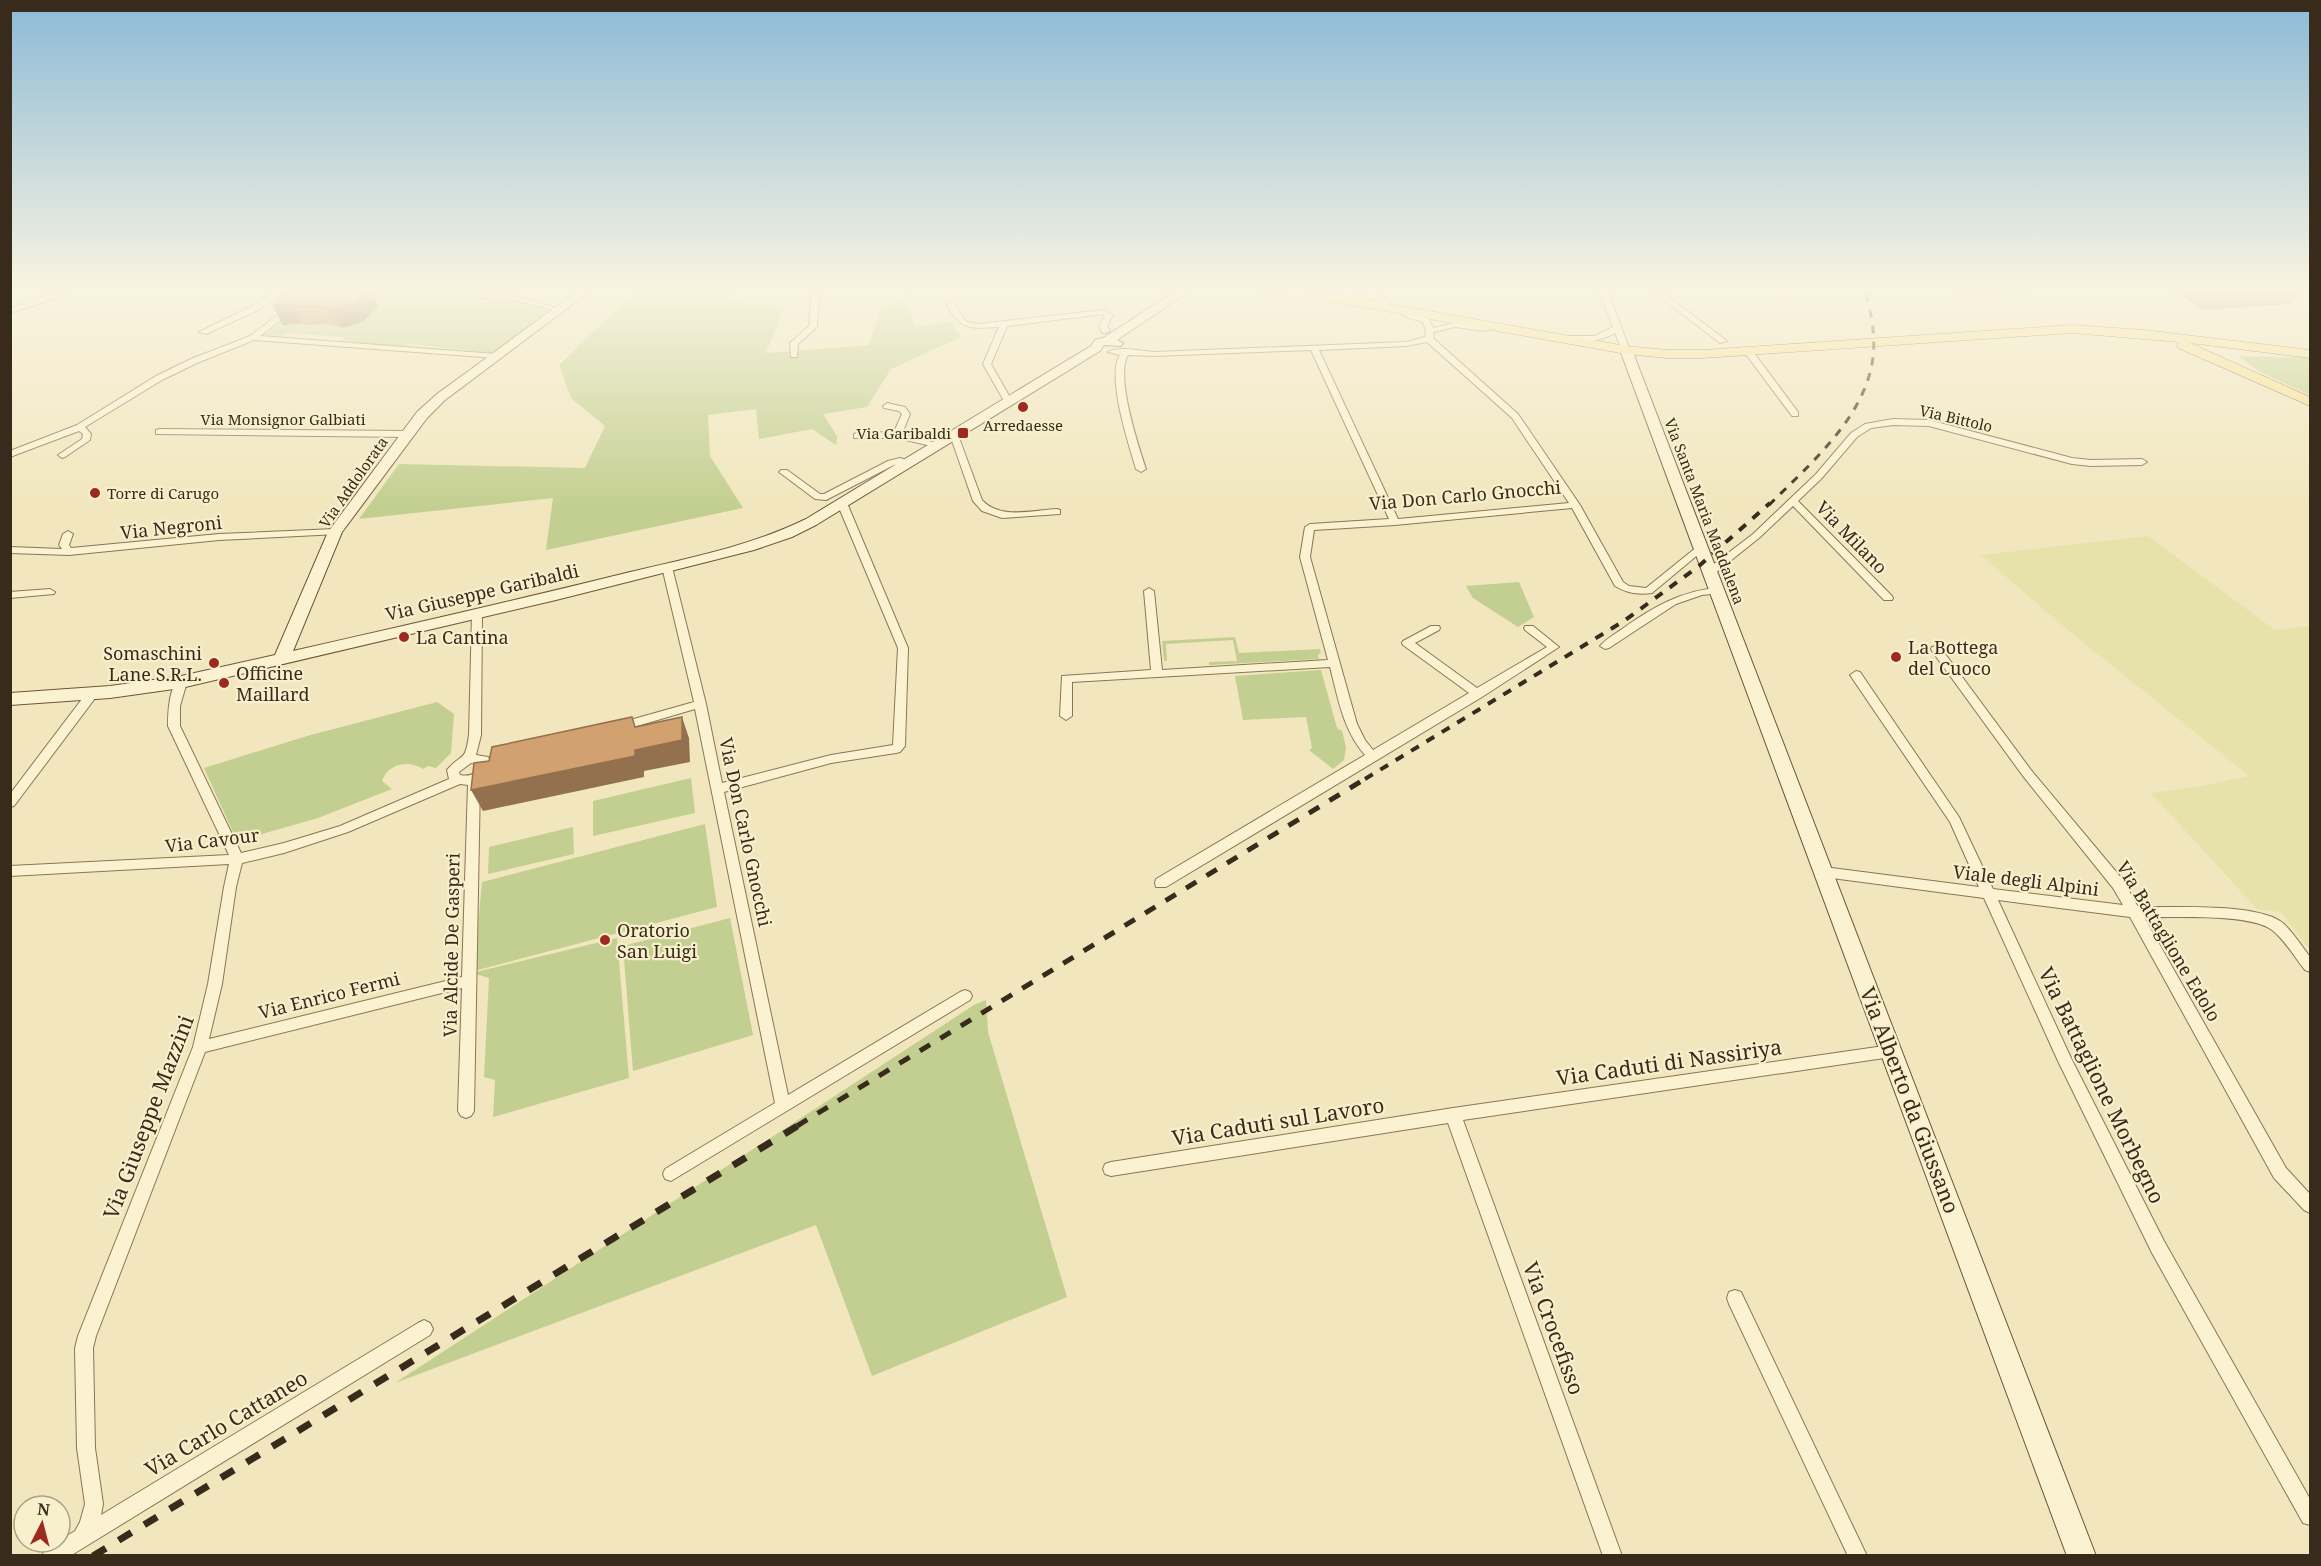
<svg xmlns="http://www.w3.org/2000/svg" width="2321" height="1566" viewBox="0 0 2321 1566" font-family="'Noto Serif',serif">
  <style>
    .farmland { fill: #e7e2aa }
    .green { fill: #c3cf90 }
    .lines { fill: none; stroke-linecap: round; stroke-linejoin: round }
    .street-casing { stroke: #8a7655; stroke-width: 2 }
    .secondary-casing { stroke: #6c5638; stroke-width: 2 }
    .primary-casing { stroke: #57432a; stroke-width: 1 }
    .street { fill: #fbf2d1; fill-rule: evenodd }
    .secondary { fill: #fbf2d1; fill-rule: evenodd }
    .primary { fill: #f8e191; fill-rule: evenodd }
    .rail-far3 { stroke: #382b1b; stroke-width: 3; stroke-dasharray: 8 8; stroke-linecap: butt }
    .rail-far2 { stroke: #382b1b; stroke-width: 4; stroke-dasharray: 9 9; stroke-linecap: butt }
    .rail-far1 { stroke: #382b1b; stroke-width: 5; stroke-dasharray: 12 12; stroke-linecap: butt }
    .rail { stroke: #382b1b; stroke-width: 7; stroke-dasharray: 15 15; stroke-linecap: butt }
    .wall { fill: #b58a60 }
    .shaded-wall { fill: #93714e }
    .building { fill: #d2a170; stroke: #93714e; stroke-width: 1.5 }
    .poi-dot { fill: #9d2a20; stroke: #f8efcd; stroke-width: 2 }
    .labels { text-anchor: middle; dominant-baseline: central; stroke-width: 4.5; stroke-linejoin: round; paint-order: stroke }
    .far-street-label { font-size: 15px; fill: #382b1b; stroke: #f8efcd }
    .far-poi-label { font-size: 15px; fill: #382b1b; stroke: #f8efcd }
    .street-label { font-size: 18px; fill: #382b1b; stroke: #f8efcd }
    .poi-label { font-size: 18px; fill: #382b1b; stroke: #f8efcd; text-anchor: start }
    .near-street-label { font-size: 21px; fill: #382b1b; stroke: #f8efcd }
  </style>
  <rect width="100%" height="100%" fill="#f1e6bd"/>
  <!-- farmland -->
  <path class="farmland" d="M2148,536L2275,630L2310,626V950L2281,912L2257,909L2151,793L2201,786L2249,776L2068,630L1981,555Z"/>
  <!-- green -->
  <path class="green" d="M322,288L391,290L513,299L549,310L504,346L490,353L411,344C397,351 360,342 343,340V337L287,333L282,336L265,335Z
    M641,288H718L729,293V302L785,306L766,353L869,345L881,307L907,301L915,326L950,322L961,337L891,369L867,407L823,414L837,436L836,445L812,429L759,439L756,409L708,415L710,456L743,508L546,550L553,498L359,519L399,464L585,468L605,426L571,398L559,365L626,300Z
    M2238,356L2310,358V395L2260,372Z
    M1519,582L1534,617L1518,627L1473,598L1466,586Z
    M1235,637L1239,653L1320,649L1321,653L1318,655L1319,659L1209,665V662L1237,661L1233,640L1166,644L1167,661H1164L1162,641Z
    M1321,670L1337,728L1342,731L1346,747L1344,760L1333,769L1309,750L1312,748L1306,717L1243,720L1235,676Z
    M437,702L454,714L451,753L436,768L428,766L423,769C409,760 388,763 382,781L392,789L318,818L237,841L204,768L307,736Z
    M691,778L695,813L593,836V801Z
    M705,824L717,907L474,971L482,882Z
    M573,827L574,854L488,874L489,847Z
    M730,918L753,1035L633,1071L623,946Z
    M617,938L629,1078L493,1117L495,1080L484,1077L489,978L472,973Z
    M986,1000L988,1032L1067,1297L872,1376L816,1225L395,1383L974,1005Z"/>
  <g class="lines">
    <defs>
      <path id="street" d="M62,288H72L57,298L10,313V308L51,294Z
        M282,288H292L256,311L206,334L199,332L250,307Z
        M314,288H323L260,336L496,354L500,356L496,358L254,340L197,363L162,380L85,427L91,434L90,440L65,457L62,458L58,455L82,439L83,434L79,431L10,457V451L77,425L156,376L191,359L250,336Z
        M458,288H468L476,293L515,296L564,310L560,312L515,300L474,297Z
        M812,288H820L817,327L798,344L797,357H791L790,343L809,326Z
        M906,288H914V289L910,291Z
        M1598,288H1606L1630,350L1629,352H1623L1615,333C1603,340 1580,346 1567,338L1571,336H1595L1613,327Z
        M1648,288H1657L1727,341L1720,343Z
        M2031,288L2025,293L1962,295L1958,293L1962,291Z
        M948,302H954L963,318L968,322L978,324L1104,310L1113,315L1107,326L1110,331L1106,333H1103L1099,326L1105,316L1103,314L1007,326L991,364L1012,401L1008,404L1004,401L983,364L999,327C972,328 960,332 947,304Z
        M1403,312L1429,319L1433,328L1455,323L1488,327L1489,329L1485,331L1455,327L1434,332L1433,338L1518,414L1580,505L1623,582L1629,586L1646,588L1698,546H1704L1706,548L1652,593C1639,595 1626,593 1615,586L1572,508L1395,525L1314,530L1310,557L1357,724L1365,740L1373,750L1469,693L1403,645L1402,643L1403,641L1431,626H1439L1440,628L1439,630L1415,643L1477,688L1547,647L1525,630L1524,628L1525,626H1533L1559,647L1482,697L1166,887H1156L1155,883L1156,879L1365,755C1343,730 1338,698 1330,667L1072,682V716L1066,720L1060,716L1062,676L1151,670L1144,591L1149,588L1154,591L1162,670L1328,660L1300,557L1305,527L1310,524L1389,519L1311,350L1154,356L1128,355C1115,376 1138,445 1146,469L1141,472L1136,469C1129,445 1106,376 1120,355L1108,352C1119,346 1140,351 1154,352L1406,342L1425,337L1426,331L1423,322L1403,316ZM1427,342L1512,418L1569,503L1398,519L1319,350L1406,346Z
        M1745,349H1751L1798,412V416H1792L1745,353Z
        M887,403L905,407L910,414L902,434L940,444V448L897,438H854V434L857,433L894,432L902,414L899,411L884,408L883,406Z
        M1893,419L1929,420L2072,458L2091,460L2142,459L2147,462L2142,465L2091,466L2072,464L1929,426L1893,425L1871,428L1857,437L1822,478L1798,501L1892,596L1893,598L1892,600H1884L1793,506L1759,538L1714,574H1706V570L1753,534L1816,474L1851,433L1865,424Z
        M159,429L408,431L412,434L408,437L156,434V430Z
        M954,432L958,435L982,500C1000,520 1033,510 1057,509L1060,510V514L1002,518L982,511L973,501L950,435Z
        M900,458L915,463L910,466L900,464L894,465L826,500L815,499L779,472L781,470H787L820,494H824L888,461Z
        M842,500L847,503L908,648L905,746L900,752L896,753L831,763L724,792L788,1095L960,992L965,990L970,992L972,996L970,1000L671,1181L665,1179L663,1174L665,1169L775,1103L695,709L620,731L614,727L616,724L694,702L662,567L667,564L672,567L706,704L722,783L831,755L893,745L898,648L837,503Z
        M335,529L340,532L338,534L219,540L69,555L10,553V547L62,549L59,545L63,534L68,531L73,534L69,545L71,548L219,534Z
        M1717,588L1722,591L1721,593L1702,595L1676,604L1609,648L1605,649L1600,646C1606,639 1615,634 1622,629C1652,608 1680,591 1717,588Z
        M50,589L55,592L54,594L10,598V592Z
        M477,610L482,613L481,735L476,755L488,757L493,765L486,777L480,781L474,1111L471,1116L466,1118L461,1116L458,1111L462,988L205,1052L96,1336L93,1348L95,1448L103,1504L101,1515L418,1323L424,1320L430,1323L433,1329L430,1335L70,1556H42C45,1548 52,1542 60,1542V1540L75,1531L80,1522L85,1504L77,1448L75,1348L78,1336L193,1047L208,984L224,887L229,864L10,876V866L229,855L168,726C168,713 169,684 181,678L187,682L180,706V726L241,853L284,843L340,826L449,779L447,770C462,752 465,764 469,735L472,613ZM471,763L481,765C477,774 470,777 460,775L459,772ZM460,784L468,785L462,977L209,1039L222,984L236,887L242,863L284,853L348,832Z
        M1936,646L1940,647L2031,770L2123,880L2138,907C2171,908 2260,902 2284,924C2294,934 2302,946 2310,957V972L2305,970C2295,958 2285,940 2272,930C2250,913 2173,918 2144,917L2286,1168L2310,1194V1213L2304,1210L2274,1178L2130,917L1998,900L2071,1058L2164,1241L2310,1499V1525L2303,1523L2152,1253L2058,1061L1984,898L1824,877L1819,875L1818,872L1819,869L1824,867L1979,887L1950,822L1850,675L1856,671L1860,672L1959,817L1993,889L2123,905L2113,888L2023,776L1932,651L1931,649L1932,647Z
        M92,690L98,694L96,697L14,806L10,807V794L88,691Z
        M1891,1045L1896,1047L1898,1051L1896,1055L1891,1057L1463,1120L1622,1556H1603L1448,1123L1111,1176L1105,1174L1103,1169L1105,1164L1111,1162L1453,1108Z
        M1735,1290L1741,1292L1867,1556H1848L1729,1304L1727,1298L1729,1292Z"/>
      <path id="secondary" d="M582,288H594L445,400L427,418L342,532L293,651C403,626 513,601 622,574C684,559 749,547 806,519L1091,346L1095,340L1103,338L1181,288H1194L1117,340L1123,343L1121,346L1104,345L1100,351L816,525L792,537L754,550L556,600L181,688L110,698L10,705V693L110,686L181,676L275,655L328,532L417,412L437,394Z
        M1353,288H1367L1392,303L1390,305H1382Z
        M1626,346L1632,350L2096,1556H2067L1620,350Z"/>
      <path id="primary" d="M1174,288H1187L1181,292Z
        M1254,288H1286L1362,299L1626,346L1667,350H1703L2072,325L2144,330L2310,350V358L2190,343L2310,397V406L2178,348L2177,345L2179,342L2072,333L1703,358H1667L1626,354L1362,307L1260,292Z"/>
    </defs>
    <!-- street casing -->
    <use href="#street" class="street-casing"/>
    <!-- secondary casing -->
    <use href="#secondary" class="secondary-casing"/>
    <!-- primary casing -->
    <use href="#primary" class="primary-casing"/>
    <!-- street -->
    <use href="#street" class="street"/>
    <!-- secondary -->
    <use href="#secondary" class="secondary"/>
    <!-- primary -->
    <use href="#primary" class="primary"/>
    <!-- rail-far3 -->
    <path class="rail-far3" d="M1769,505C1809,465 1866,417 1873,357C1876,333 1870,310 1865,288"/>
    <!-- rail-far2 -->
    <path class="rail-far2" d="M1365,779L1624,621L1699,566L1770,503"/>
    <!-- rail-far1 -->
    <path class="rail-far1" d="M797,1126L1368,777"/>
    <!-- rail -->
    <path class="rail" d="M93,1556L799,1125"/>
  </g>
  <!-- wall -->
  <path class="wall" d="M2170,288H2301L2291,304L2202,310Z
    M348,289L378,307L363,321L343,328L328,324L304,325L302,323L283,325L273,306Z"/>
  <!-- shaded-wall -->
  <path class="shaded-wall" d="M370,288L378,307L363,321L343,328L333,309Z
    M293,304L302,323L283,325L273,306Z
    M682,717L689,738L690,762L644,771V777L483,811L471,790L635,750Z"/>
  <!-- building -->
  <path class="building" d="M294,288L348,289L370,288L355,303L333,309L319,306H294L293,304L273,306L291,290Z
    M2209,288H2264L2214,291Z
    M632,717L635,727L682,717V740L635,750V756L471,790L474,763L489,761L492,747Z"/>
  <!-- sky -->
  <linearGradient id="sky" x2="0" y2="1"><stop stop-color="#8bbad6"/><stop offset="0.57" stop-color="#f9f4e1"/><stop offset="1" stop-color="#f9f4e1" stop-opacity="0"/></linearGradient>
  <rect width="2321" height="507" fill="url(#sky)"/>
  <!-- markers -->
  <g class="poi-dot">
    <circle cx="1023" cy="407" r="6"/>
    <rect x="957" y="427" width="12" height="12" rx="3"/>
    <circle cx="95" cy="493" r="6"/>
    <circle cx="404" cy="637" r="6"/>
    <circle cx="1896" cy="657" r="6"/>
    <circle cx="214" cy="663" r="6"/>
    <circle cx="224" cy="683" r="6"/>
    <circle cx="605" cy="940" r="6"/>
  </g>
  <g class="labels">
    <!-- far-street labels -->
    <g class="far-street-label">
      <text transform="translate(1956 418) rotate(13)">Via Bittolo</text>
      <text x="283" y="419">Via Monsignor Galbiati</text>
      <text transform="translate(353 482) rotate(-55)">Via Addolorata</text>
      <text transform="translate(1705 511) rotate(69)">Via Santa Maria Maddalena</text>
    </g>
    <!-- far-poi labels -->
    <g class="far-poi-label">
      <text x="1023" y="425">Arredaesse</text>
      <text x="951" y="433" text-anchor="end">Via Garibaldi</text>
      <text x="107" y="493" text-anchor="start">Torre di Carugo</text>
    </g>
    <!-- street labels -->
    <g class="street-label">
      <text transform="translate(1465 495) rotate(-5)">Via Don Carlo Gnocchi</text>
      <text transform="translate(171 527) rotate(-6)">Via Negroni</text>
      <text transform="translate(1852 537) rotate(46)">Via Milano</text>
      <text transform="translate(482 592) rotate(-13)">Via Giuseppe Garibaldi</text>
      <text transform="translate(746 832) rotate(78)">Via Don Carlo Gnocchi</text>
      <text transform="translate(212 840) rotate(-7)">Via Cavour</text>
      <text transform="translate(2026 880) rotate(7)">Viale degli Alpini</text>
      <text transform="translate(2169 941) rotate(59)">Via Battaglione Edolo</text>
      <text transform="translate(451 945) rotate(-89)">Via Alcide De Gasperi</text>
      <text transform="translate(329 995) rotate(-14)">Via Enrico Fermi</text>
    </g>
    <!-- poi labels -->
    <g class="poi-label">
      <text x="416" y="637">La Cantina</text>
      <text x="1908" y="647">La Bottega<tspan x="1908" dy="21">del Cuoco</tspan></text>
      <text x="202" y="653" text-anchor="end">Somaschini<tspan x="202" dy="21">Lane S.R.L.</tspan></text>
      <text x="236" y="673">Officine<tspan x="236" dy="21">Maillard</tspan></text>
      <text x="617" y="930">Oratorio<tspan x="617" dy="21">San Luigi</tspan></text>
    </g>
    <!-- near-street labels -->
    <g class="near-street-label">
      <text transform="translate(1669 1062) rotate(-8)">Via Caduti di Nassiriya</text>
      <text transform="translate(2102 1085) rotate(64)">Via Battaglione Morbegno</text>
      <text transform="translate(1910 1100) rotate(69)">Via Alberto da Giussano</text>
      <text transform="translate(148 1117) rotate(-69)">Via Giuseppe Mazzini</text>
      <text transform="translate(1278 1121) rotate(-9)">Via Caduti sul Lavoro</text>
      <text transform="translate(1554 1328) rotate(70)">Via Crocefisso</text>
      <text transform="translate(226 1423) rotate(-31)">Via Carlo Cattaneo</text>
    </g>
  </g>
  <!-- border -->
  <rect width="2321" height="1566" fill="none" stroke="#382b1b" stroke-width="24"/>
  <!-- north arrow -->
  <g transform="translate(42 1524) rotate(6)"><circle r="28" fill="#f8efcd" stroke="#aba186" stroke-width="1.5"/>
  <path d="M0-4.5L10 22L0 15L-10 22Z" fill="#9d2a20"/>
  <text y="-9" font-size="16" font-weight="bold" text-anchor="middle" fill="#382b1b">N</text>
  </g>
</svg>
